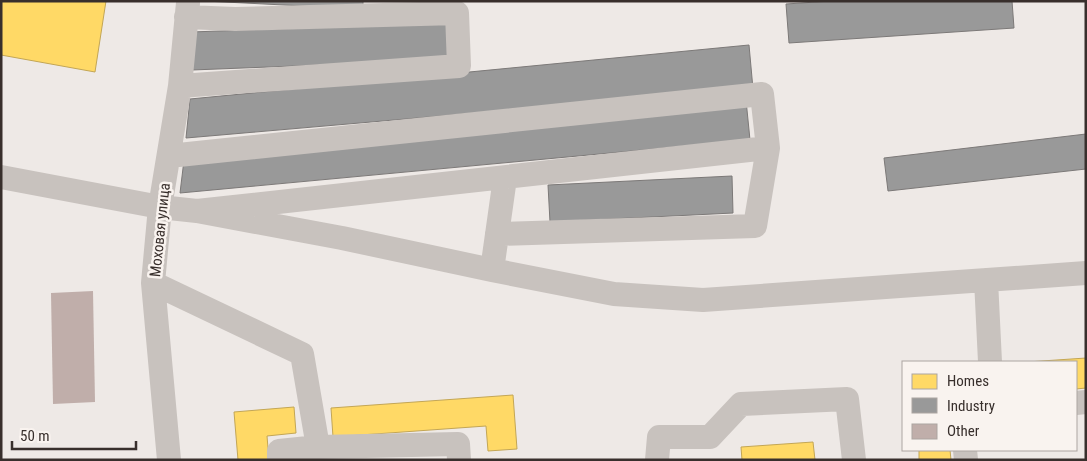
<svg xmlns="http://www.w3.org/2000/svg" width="1087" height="461" viewBox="0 0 1087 461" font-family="'Roboto Condensed',sans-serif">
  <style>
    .homes { fill: #ffd966; stroke: #c3a655 }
    .industry { fill: #999; stroke: #7c7978 }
    .building { fill: #c0aeaa }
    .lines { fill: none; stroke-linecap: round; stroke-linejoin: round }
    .minor { stroke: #c8c2be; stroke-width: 24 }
    .labels { text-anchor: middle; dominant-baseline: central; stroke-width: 5; stroke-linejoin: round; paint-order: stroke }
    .street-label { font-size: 15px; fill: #382f2c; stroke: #f9f3ef }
  </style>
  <rect width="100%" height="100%" fill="#eee9e6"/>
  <!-- homes -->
  <path class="homes" d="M1,1H106L95,72L1,55Z
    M1086,358V388L1076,389V362H1027Z
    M513,395L517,449L488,451L486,426L333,437L331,408Z
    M294,407L296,433L267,436L269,460H238L234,412Z
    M813,442L815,460H742L741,447Z
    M919,450H950L951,460H919Z"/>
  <!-- industry -->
  <path class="industry" d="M205,1H363V9Z
    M831,1H1012L1014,28L789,43L786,4Z
    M447,23L448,60L192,70L191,32Z
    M749,45L753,89L186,138L190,99Z
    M746,100L750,140L180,193L184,160Z
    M1086,134V169L888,191L884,158Z
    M732,176L733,213L550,222L548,185Z"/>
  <!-- building -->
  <path class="building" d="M93,291L95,402L53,404L51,293Z"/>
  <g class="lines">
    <!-- minor -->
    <path class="minor" d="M180,86L459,66L457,13L235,19L186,17
      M169,156L762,94L768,148L197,211
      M1,177L160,207L197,211L342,238L492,270L614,294L703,300L1086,273
      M497,234L755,226L768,148
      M492,270L505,178
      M986,280L990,362
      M153,283L302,354L318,447
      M1076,403L1086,402
      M965,450L966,460
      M169,460L153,283L160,207L180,86L188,3
      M279,460V451L318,447L458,444L459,460
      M657,460L659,437H710L741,404L847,399L854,460"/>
  </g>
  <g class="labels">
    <!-- street labels -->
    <g class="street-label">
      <text transform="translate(160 230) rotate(-84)">Моховая улица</text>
    </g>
  </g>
  <!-- border -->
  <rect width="1087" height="461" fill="none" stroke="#382f2c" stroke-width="5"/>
  <!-- legend -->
  <rect x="902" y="361" width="175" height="90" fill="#f9f3ef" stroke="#aca5a1"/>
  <rect x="912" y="374" width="25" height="15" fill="#ffd966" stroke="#aca5a1"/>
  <text x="947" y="386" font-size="15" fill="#382f2c">Homes</text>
  <rect x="912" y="398" width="25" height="15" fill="#999999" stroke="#aca5a1"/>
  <text x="947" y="411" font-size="15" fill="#382f2c">Industry</text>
  <rect x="912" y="424" width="25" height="15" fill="#c0aeaa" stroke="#aca5a1"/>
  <text x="947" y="436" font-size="15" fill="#382f2c">Other</text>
  <!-- scale -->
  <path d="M12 441v8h124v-8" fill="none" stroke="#382f2c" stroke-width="2.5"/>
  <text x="20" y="441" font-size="15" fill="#382f2c" stroke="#f9f3ef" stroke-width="4" paint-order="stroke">50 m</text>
</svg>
